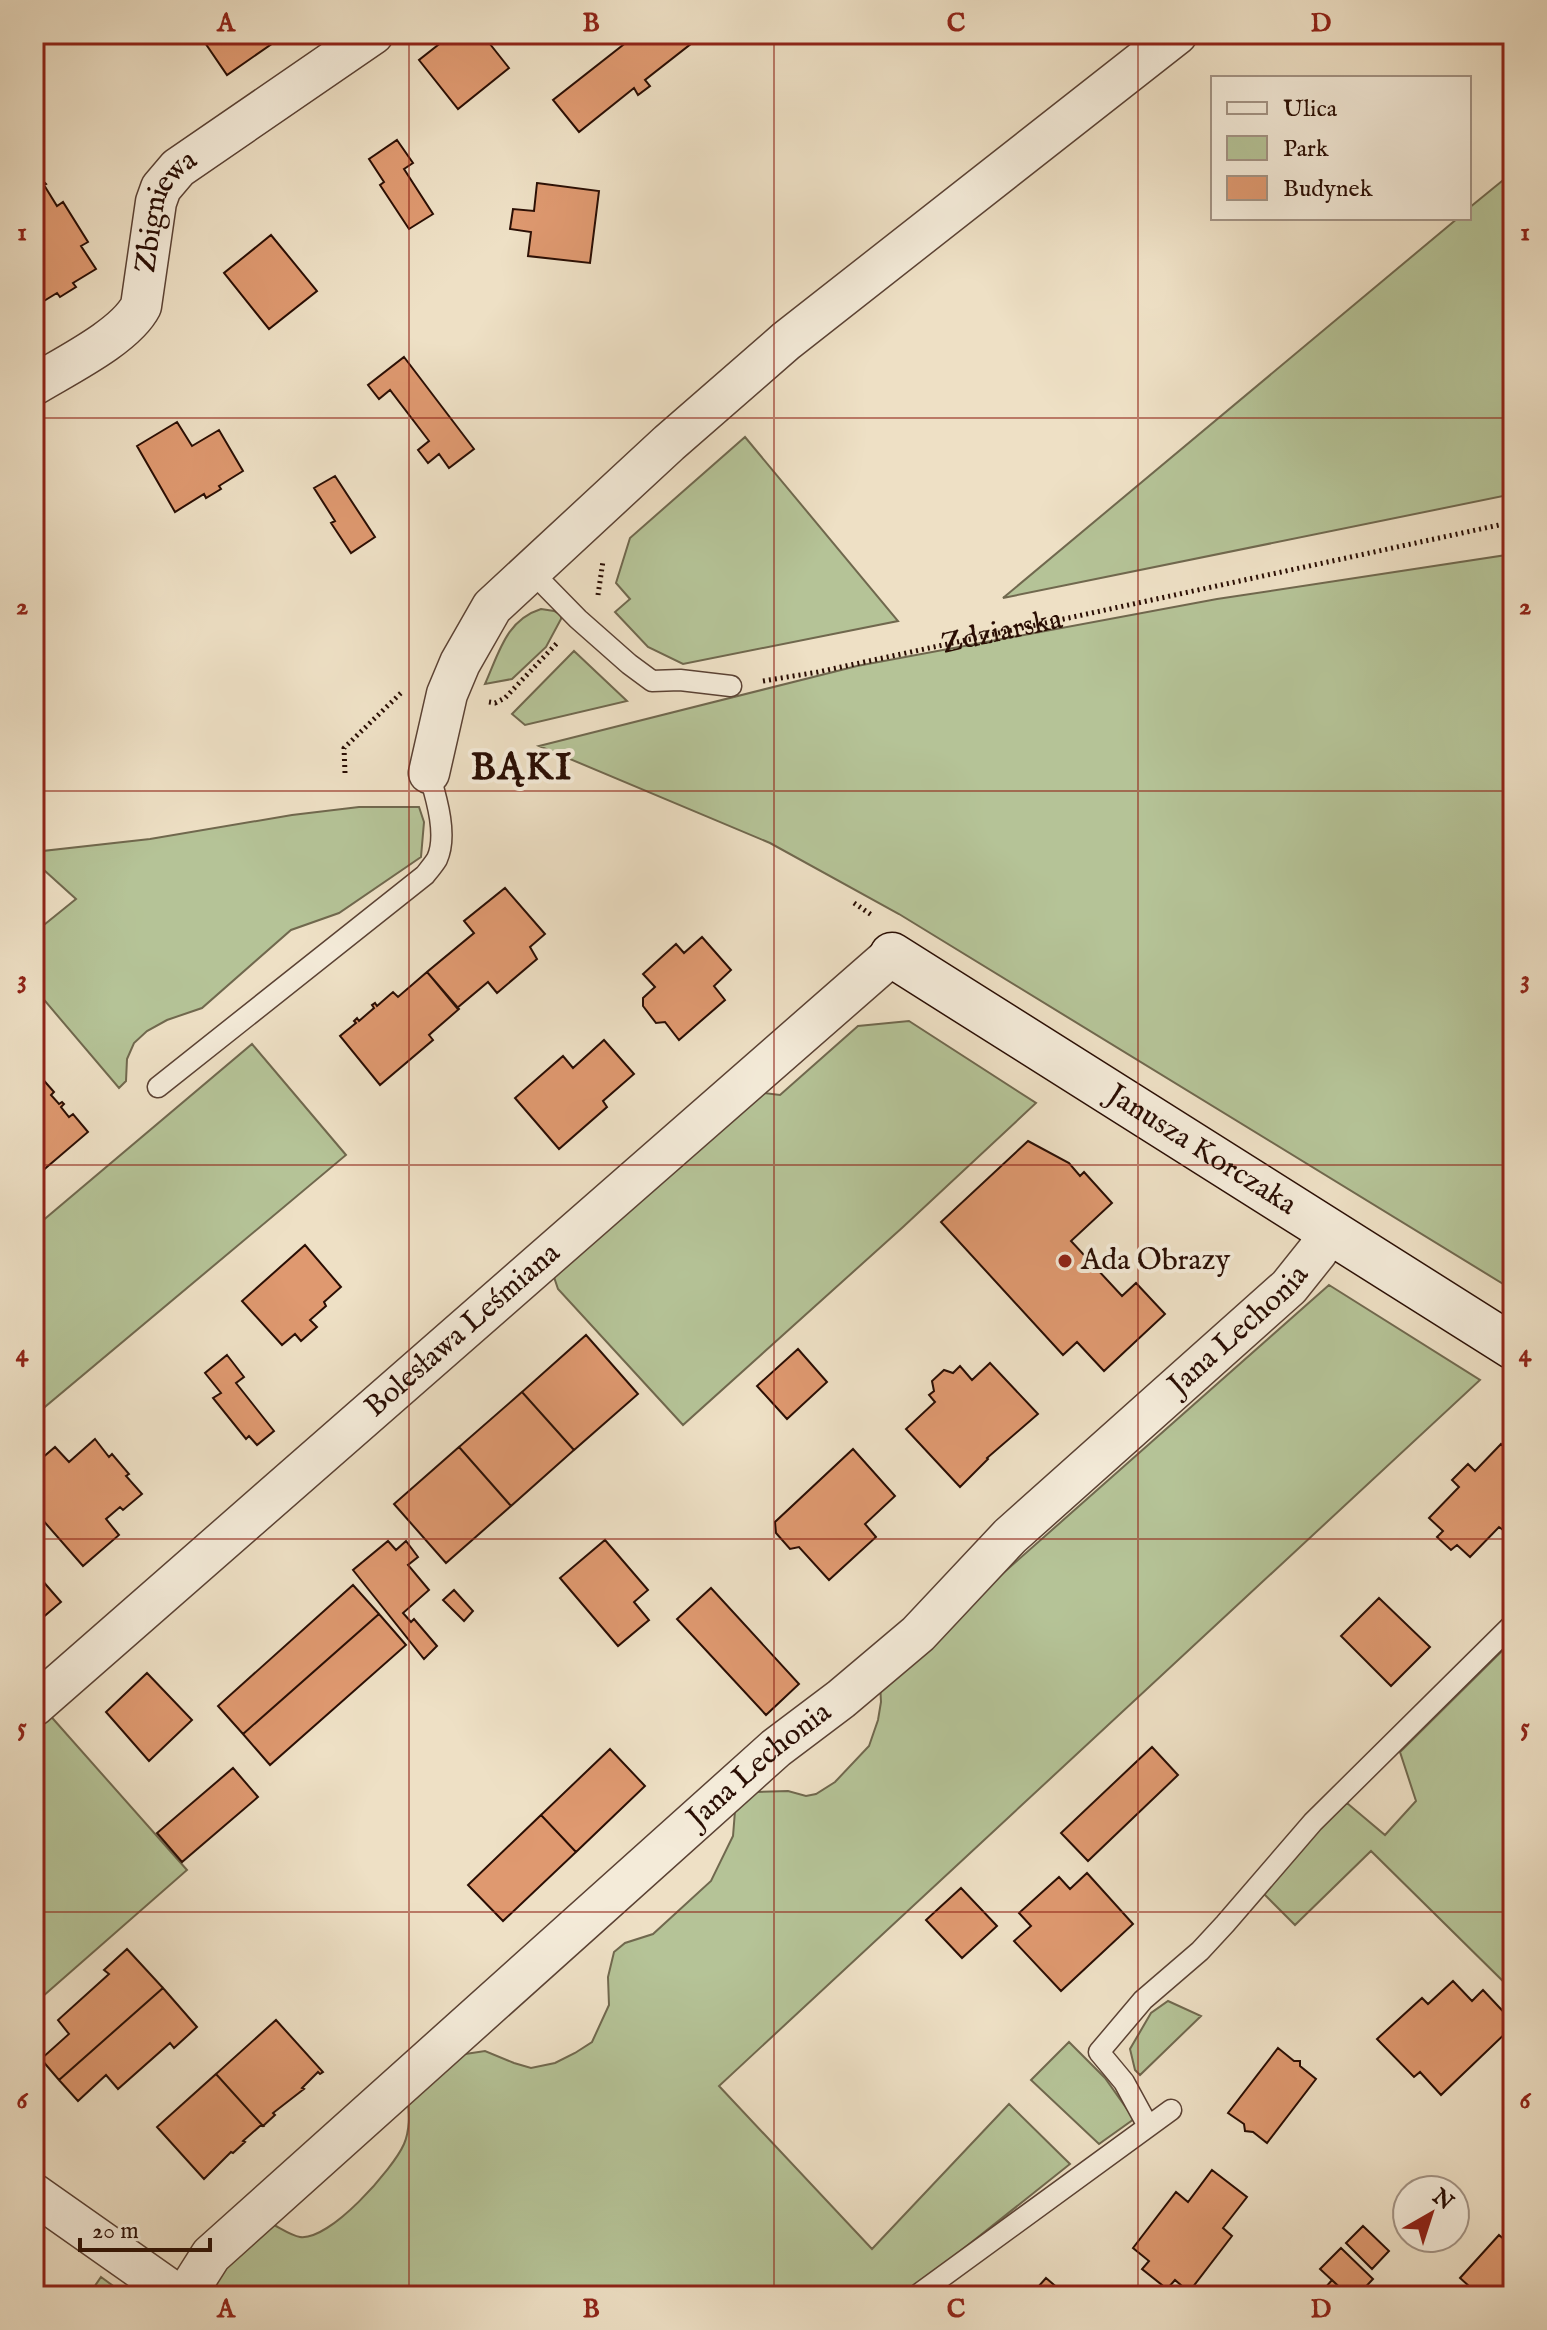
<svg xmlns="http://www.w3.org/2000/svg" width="1547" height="2330" viewBox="0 0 1547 2330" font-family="'IM FELL English',serif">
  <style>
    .green { fill: #b5c397; stroke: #70684e; stroke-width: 2 }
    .building { fill: #df9970; stroke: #2a0e04; stroke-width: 2 }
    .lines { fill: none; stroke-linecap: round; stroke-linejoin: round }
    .lane-casing { stroke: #5b4234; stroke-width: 23 }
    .street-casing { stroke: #5b4234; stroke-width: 43 }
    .secondary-casing { stroke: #2a0e04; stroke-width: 47 }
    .path { stroke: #2a0e04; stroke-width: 5; stroke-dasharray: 2 4; stroke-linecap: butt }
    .lane { stroke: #f4ebd9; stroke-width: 20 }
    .street { stroke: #f4ebd9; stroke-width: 40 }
    .secondary { stroke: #f4ebd9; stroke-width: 44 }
    .grid { fill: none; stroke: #8f2418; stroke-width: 2; stroke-opacity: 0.55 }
    .poi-dot { fill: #8f2418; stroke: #f4ebd9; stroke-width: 3 }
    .labels { text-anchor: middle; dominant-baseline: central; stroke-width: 8; stroke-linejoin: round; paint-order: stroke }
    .street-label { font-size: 30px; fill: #2a0e04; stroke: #f4ebd9 }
    .poi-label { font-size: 30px; fill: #2a0e04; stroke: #f4ebd9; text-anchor: start }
    .district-label { font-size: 38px; font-weight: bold; letter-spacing: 2px; fill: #2a0e04; stroke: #f4ebd9 }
    .neatline { fill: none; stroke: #8f2418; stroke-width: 3 }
    .grid-label { font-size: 26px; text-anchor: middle; font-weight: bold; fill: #8f2418 }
  </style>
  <rect width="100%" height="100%" fill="#eee0c5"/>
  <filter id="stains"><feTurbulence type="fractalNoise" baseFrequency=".0025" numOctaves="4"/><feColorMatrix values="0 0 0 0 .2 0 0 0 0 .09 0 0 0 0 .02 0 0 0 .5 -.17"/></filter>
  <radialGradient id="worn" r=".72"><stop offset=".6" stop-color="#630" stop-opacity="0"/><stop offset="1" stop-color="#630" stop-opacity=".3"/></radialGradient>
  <!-- green -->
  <path class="green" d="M1513,172V494L1003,598L1458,218H1469V208Z
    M745,437L898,621L683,664L648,647L615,612L630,599L616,583L630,538Z
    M1513,554V1290L899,914L770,843L539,746L857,666L1217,599Z
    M541,609L554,611L561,615V619L546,647L512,679L485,684C499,653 506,620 541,609Z
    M574,651L627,701L525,725L512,714Z
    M359,807H419L424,822L421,857L339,913L291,930L202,1008L167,1020L147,1031L134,1043L127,1059L126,1081L119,1088L34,988V933L76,899L34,861V852L150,839L292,815Z
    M909,1021L1036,1103L903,1227L683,1425L558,1289L553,1274L756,1092L780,1095L858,1026Z
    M252,1044L346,1155L34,1416V1228Z
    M1329,1285L1480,1380L719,2086L872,2249L1009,2104L1070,2164L904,2296H231L209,2280L272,2224C280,2228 292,2236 300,2237C330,2241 393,2169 404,2144C410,2130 409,2115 408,2100L459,2055L485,2051L514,2063L531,2068L555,2063L575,2053L592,2042L609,2005L608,1977L614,1952L625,1943L653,1934L711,1881L733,1836L735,1811L756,1792L788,1791L806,1796L816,1794L835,1782L869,1746L878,1720L881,1702L880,1682Z
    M1513,1640V1991L1371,1851L1295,1925L1263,1893L1312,1835L1347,1803L1385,1835L1416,1801L1400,1752Z
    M47,1712L187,1870L34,2004V1723Z
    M1168,2001L1201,2016L1140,2075L1135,2070L1130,2049L1151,2013Z
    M1069,2042L1105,2078L1134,2119L1099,2144L1031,2080Z
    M101,2277L127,2296H128H88Z"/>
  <!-- building -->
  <path class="building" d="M199,34H271L276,41L227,75Z
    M452,34H482L509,68L458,109L419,60Z
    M637,34H684L692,43L645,80L650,86L638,95L634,88L579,132L553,100Z
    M397,140L413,163L404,169L433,214L409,229L380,185L384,182L369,159Z
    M34,169L42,183H45L34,189Z
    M45,183L46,184L44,185L57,206L63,202L88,242L81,246L96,269L73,283L76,287L60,297L57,293L34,307V189Z
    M537,183L599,191L590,263L528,256L531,232L510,229L513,209L534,211Z
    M271,235L317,291L269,329L224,273Z
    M404,357L474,449L449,468L439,454L428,463L418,450L429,441L390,390L379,399L368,385Z
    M177,422L192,446L219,430L243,471L219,486L221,489L206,498L204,494L175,512L137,446Z
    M335,476L375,537L351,553L331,523L335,521L314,488Z
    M505,888L545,934L530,947L537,959L497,993L488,982L457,1008L427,972L474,933L464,921Z
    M702,937L731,970L714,986L725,1000L679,1040L665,1022L656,1023L643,1006V998L655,987L643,974L676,944L684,953Z
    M427,972L459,1009L429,1035L433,1040L380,1085L340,1036L356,1023L354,1021L357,1018L359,1021L374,1008L372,1005L375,1003L377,1006L393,992L398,997Z
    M604,1040L634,1074L603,1101L607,1107L559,1149L515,1098L563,1056L573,1068Z
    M39,1075L54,1092L51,1095L59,1104L62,1102L64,1104L61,1107L69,1117L73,1114L88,1132L34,1178V1079Z
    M1028,1141L1069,1163L1080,1176L1084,1172L1112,1203L1071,1241L1122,1296L1136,1283L1165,1314L1104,1371L1077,1342L1063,1355L941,1222Z
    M305,1245L341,1287L324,1302L326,1306L310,1320L317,1327L301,1341L295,1334L282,1345L242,1301Z
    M586,1335L638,1394L574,1450L522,1392Z
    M798,1349L827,1382L787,1419L757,1386Z
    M227,1355L244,1377L236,1383L274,1431L257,1445L249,1436L246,1439L213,1398L221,1393L205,1373Z
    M990,1363L1038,1414L987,1458L988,1459L960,1487L906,1429L935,1402L929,1395L934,1391L932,1381L944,1370L953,1373L960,1366L972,1380Z
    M522,1392L574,1450L511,1506L459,1447Z
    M95,1439L109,1457L112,1454L129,1474L126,1476L142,1494L123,1510L120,1507L106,1519L119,1535L83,1566L34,1510V1465L55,1447L69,1462Z
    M1501,1444L1513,1456V1527L1507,1533L1499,1527L1470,1557L1457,1545L1451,1550L1437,1537L1443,1531L1429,1518L1459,1487L1452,1480L1468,1464L1475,1471Z
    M459,1447L511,1506L446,1563L394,1504Z
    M853,1449L895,1496L865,1524L876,1537L829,1580L799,1547L790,1549L776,1533L775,1522Z
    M605,1540L648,1590L634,1602L649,1620L618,1646L560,1578Z
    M388,1541L396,1550L406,1541L418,1557L408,1565L429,1590L403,1613L411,1622L414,1619L437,1646L424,1659L353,1570Z
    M34,1571L61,1602L34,1625Z
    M353,1585L379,1614L243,1734L218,1706Z
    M711,1588L799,1684L766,1715L677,1619Z
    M454,1590L473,1611L464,1621L443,1600Z
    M1379,1598L1430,1647L1391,1686L1341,1636Z
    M379,1614L406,1645L270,1765L243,1734Z
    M147,1673L192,1720L149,1761L106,1712Z
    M1152,1747L1178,1775L1088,1861L1061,1833Z
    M610,1749L645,1786L576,1852L541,1815Z
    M233,1768L258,1797L182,1862L157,1833Z
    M541,1815L576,1852L503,1921L468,1885Z
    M1087,1873L1133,1924L1061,1991L1014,1941L1031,1926L1019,1913L1059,1877L1070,1889Z
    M961,1888L997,1926L962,1958L926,1920Z
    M127,1949L163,1988L59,2080L41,2059L69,2034L58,2020L109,1974L104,1970Z
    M1453,1981L1472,2001L1483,1990L1513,2022V2026L1441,2095L1420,2072L1414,2077L1377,2039L1422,1998L1428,2004Z
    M163,1988L197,2027L174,2048L170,2043L118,2089L106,2075L78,2101L59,2080Z
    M276,2020L323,2072L320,2074L318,2072L302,2088L304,2089L273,2113L275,2115L263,2126L216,2074Z
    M1278,2048L1294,2061H1300V2066L1316,2079L1267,2143L1253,2132L1245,2131L1244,2124L1228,2113Z
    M216,2074L263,2126H260L243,2141L245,2142L233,2153L231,2152L204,2179L157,2127Z
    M1212,2170L1247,2197L1223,2228L1232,2236L1189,2292L1175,2280L1167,2289L1142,2269L1149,2261L1133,2248L1176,2192L1188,2202Z
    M1363,2226L1389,2251L1372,2269L1346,2243Z
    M1499,2235L1513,2247V2296H1480L1460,2278Z
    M1341,2248L1373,2279L1357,2296H1349L1320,2269Z
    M1046,2278L1060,2290L1061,2288L1070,2296H1030Z
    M1332,2280L1349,2296H1318Z"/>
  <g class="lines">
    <defs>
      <path id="lane" d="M530,570L578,619L629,664L652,681L680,680L731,686
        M158,1087L425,875C429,870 434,864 437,859C448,835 436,797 429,773
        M1148,2126L1124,2082L1099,2052L1143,2000L1200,1951L1225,1924L1313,1822L1513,1624
        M916,2296L1171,2110"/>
      <g id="street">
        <path id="s2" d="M34,385C65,366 125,337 141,306L156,202L161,188L178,168L373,34"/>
        <path d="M429,773L447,694L460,663L492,607L669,443L786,341L1177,34"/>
        <path id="s3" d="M34,1706L892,955"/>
        <path d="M34,2194L179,2296"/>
        <path id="s4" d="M185,2296L211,2255L776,1748L841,1699L918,1634L1010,1536L1289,1287L1317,1252L1329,1231"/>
      </g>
      <g id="secondary">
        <path id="s5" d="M892,955L1513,1347"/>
      </g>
    </defs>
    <!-- lane casing -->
    <use href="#lane" class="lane-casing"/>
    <!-- street casing -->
    <use href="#street" class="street-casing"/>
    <!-- secondary casing -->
    <use href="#secondary" class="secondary-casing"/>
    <!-- path -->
    <g class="path">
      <path d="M1217,42L1228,34"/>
      <path d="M598,595L603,561"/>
      <path id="s1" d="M763,681L818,672L1513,522"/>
      <path d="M489,702L495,703L505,698L558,642"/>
      <path d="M345,773L344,748L403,691"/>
      <path d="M854,903L873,916"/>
    </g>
    <!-- lane -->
    <use href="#lane" class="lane"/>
    <!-- street -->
    <use href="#street" class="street"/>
    <!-- secondary -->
    <use href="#secondary" class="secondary"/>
  </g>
  <!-- grid -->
  <path class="grid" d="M409,34V2296M774,34V2296M1138,34V2296M34,418H1513M34,791H1513M34,1165H1513M34,1539H1513M34,1912H1513"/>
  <!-- markers -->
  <circle class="poi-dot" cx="1065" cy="1261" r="8"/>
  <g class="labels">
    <!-- street labels -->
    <g class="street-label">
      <text stroke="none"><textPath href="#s2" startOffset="234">Zbigniewa</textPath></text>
      <text stroke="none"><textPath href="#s1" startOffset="244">Zdziarska</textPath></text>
      <text stroke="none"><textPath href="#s5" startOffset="366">Janusza Korczaka</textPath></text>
      <text stroke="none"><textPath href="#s4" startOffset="1432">Jana Lechonia</textPath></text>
      <text stroke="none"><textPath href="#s3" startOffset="570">Bolesława Leśmiana</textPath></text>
      <text stroke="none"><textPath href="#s4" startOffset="784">Jana Lechonia</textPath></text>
    </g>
    <!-- poi labels -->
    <g class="poi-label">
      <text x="1081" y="1261">Ada Obrazy</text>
    </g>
    <!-- district labels -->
    <g class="district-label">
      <text x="522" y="769">BĄKI</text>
    </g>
  </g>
  <!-- margin -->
  <rect width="1547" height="2330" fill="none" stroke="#eee0c5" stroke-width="88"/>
  <!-- legend -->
  <rect x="1211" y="76" width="260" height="144" fill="#f4ebd9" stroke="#a39384" stroke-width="2"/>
  <rect x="1227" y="102" width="40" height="12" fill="#f4ebd9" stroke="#a39384" stroke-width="2"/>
  <text x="1283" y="116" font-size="24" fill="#2a0e04">Ulica</text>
  <rect x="1227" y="136" width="40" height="24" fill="#b5c397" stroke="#a39384" stroke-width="2"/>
  <text x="1283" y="156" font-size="24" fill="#2a0e04">Park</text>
  <rect x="1227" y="176" width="40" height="24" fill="#df9970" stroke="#a39384" stroke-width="2"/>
  <text x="1283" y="196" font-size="24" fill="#2a0e04">Budynek</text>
  <!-- north arrow -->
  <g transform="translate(1431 2214) rotate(39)"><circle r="38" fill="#f4ebd9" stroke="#a39384" stroke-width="2"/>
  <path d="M0-6L14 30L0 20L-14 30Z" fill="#8f2418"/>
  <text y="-12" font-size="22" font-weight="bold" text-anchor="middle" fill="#2a0e04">N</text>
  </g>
  <!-- scale -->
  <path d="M80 2238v12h130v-12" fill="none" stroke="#2a0e04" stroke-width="4"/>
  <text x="92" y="2238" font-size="24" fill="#2a0e04" stroke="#f4ebd9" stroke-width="6" paint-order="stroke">20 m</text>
  <rect x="44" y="44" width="1459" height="2242" class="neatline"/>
  <g class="grid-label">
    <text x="226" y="31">A</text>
    <text x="591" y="31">B</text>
    <text x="956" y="31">C</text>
    <text x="1321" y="31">D</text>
    <text x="22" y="240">1</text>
    <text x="1525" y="240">1</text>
    <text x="22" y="614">2</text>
    <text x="1525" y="614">2</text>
    <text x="22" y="987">3</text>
    <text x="1525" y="987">3</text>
    <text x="22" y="1361">4</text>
    <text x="1525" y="1361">4</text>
    <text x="22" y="1735">5</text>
    <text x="1525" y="1735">5</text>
    <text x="22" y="2108">6</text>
    <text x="1525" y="2108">6</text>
    <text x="226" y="2317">A</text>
    <text x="591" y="2317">B</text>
    <text x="956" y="2317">C</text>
    <text x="1321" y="2317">D</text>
  </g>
  <rect width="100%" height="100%" filter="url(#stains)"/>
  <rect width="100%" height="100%" fill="url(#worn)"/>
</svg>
